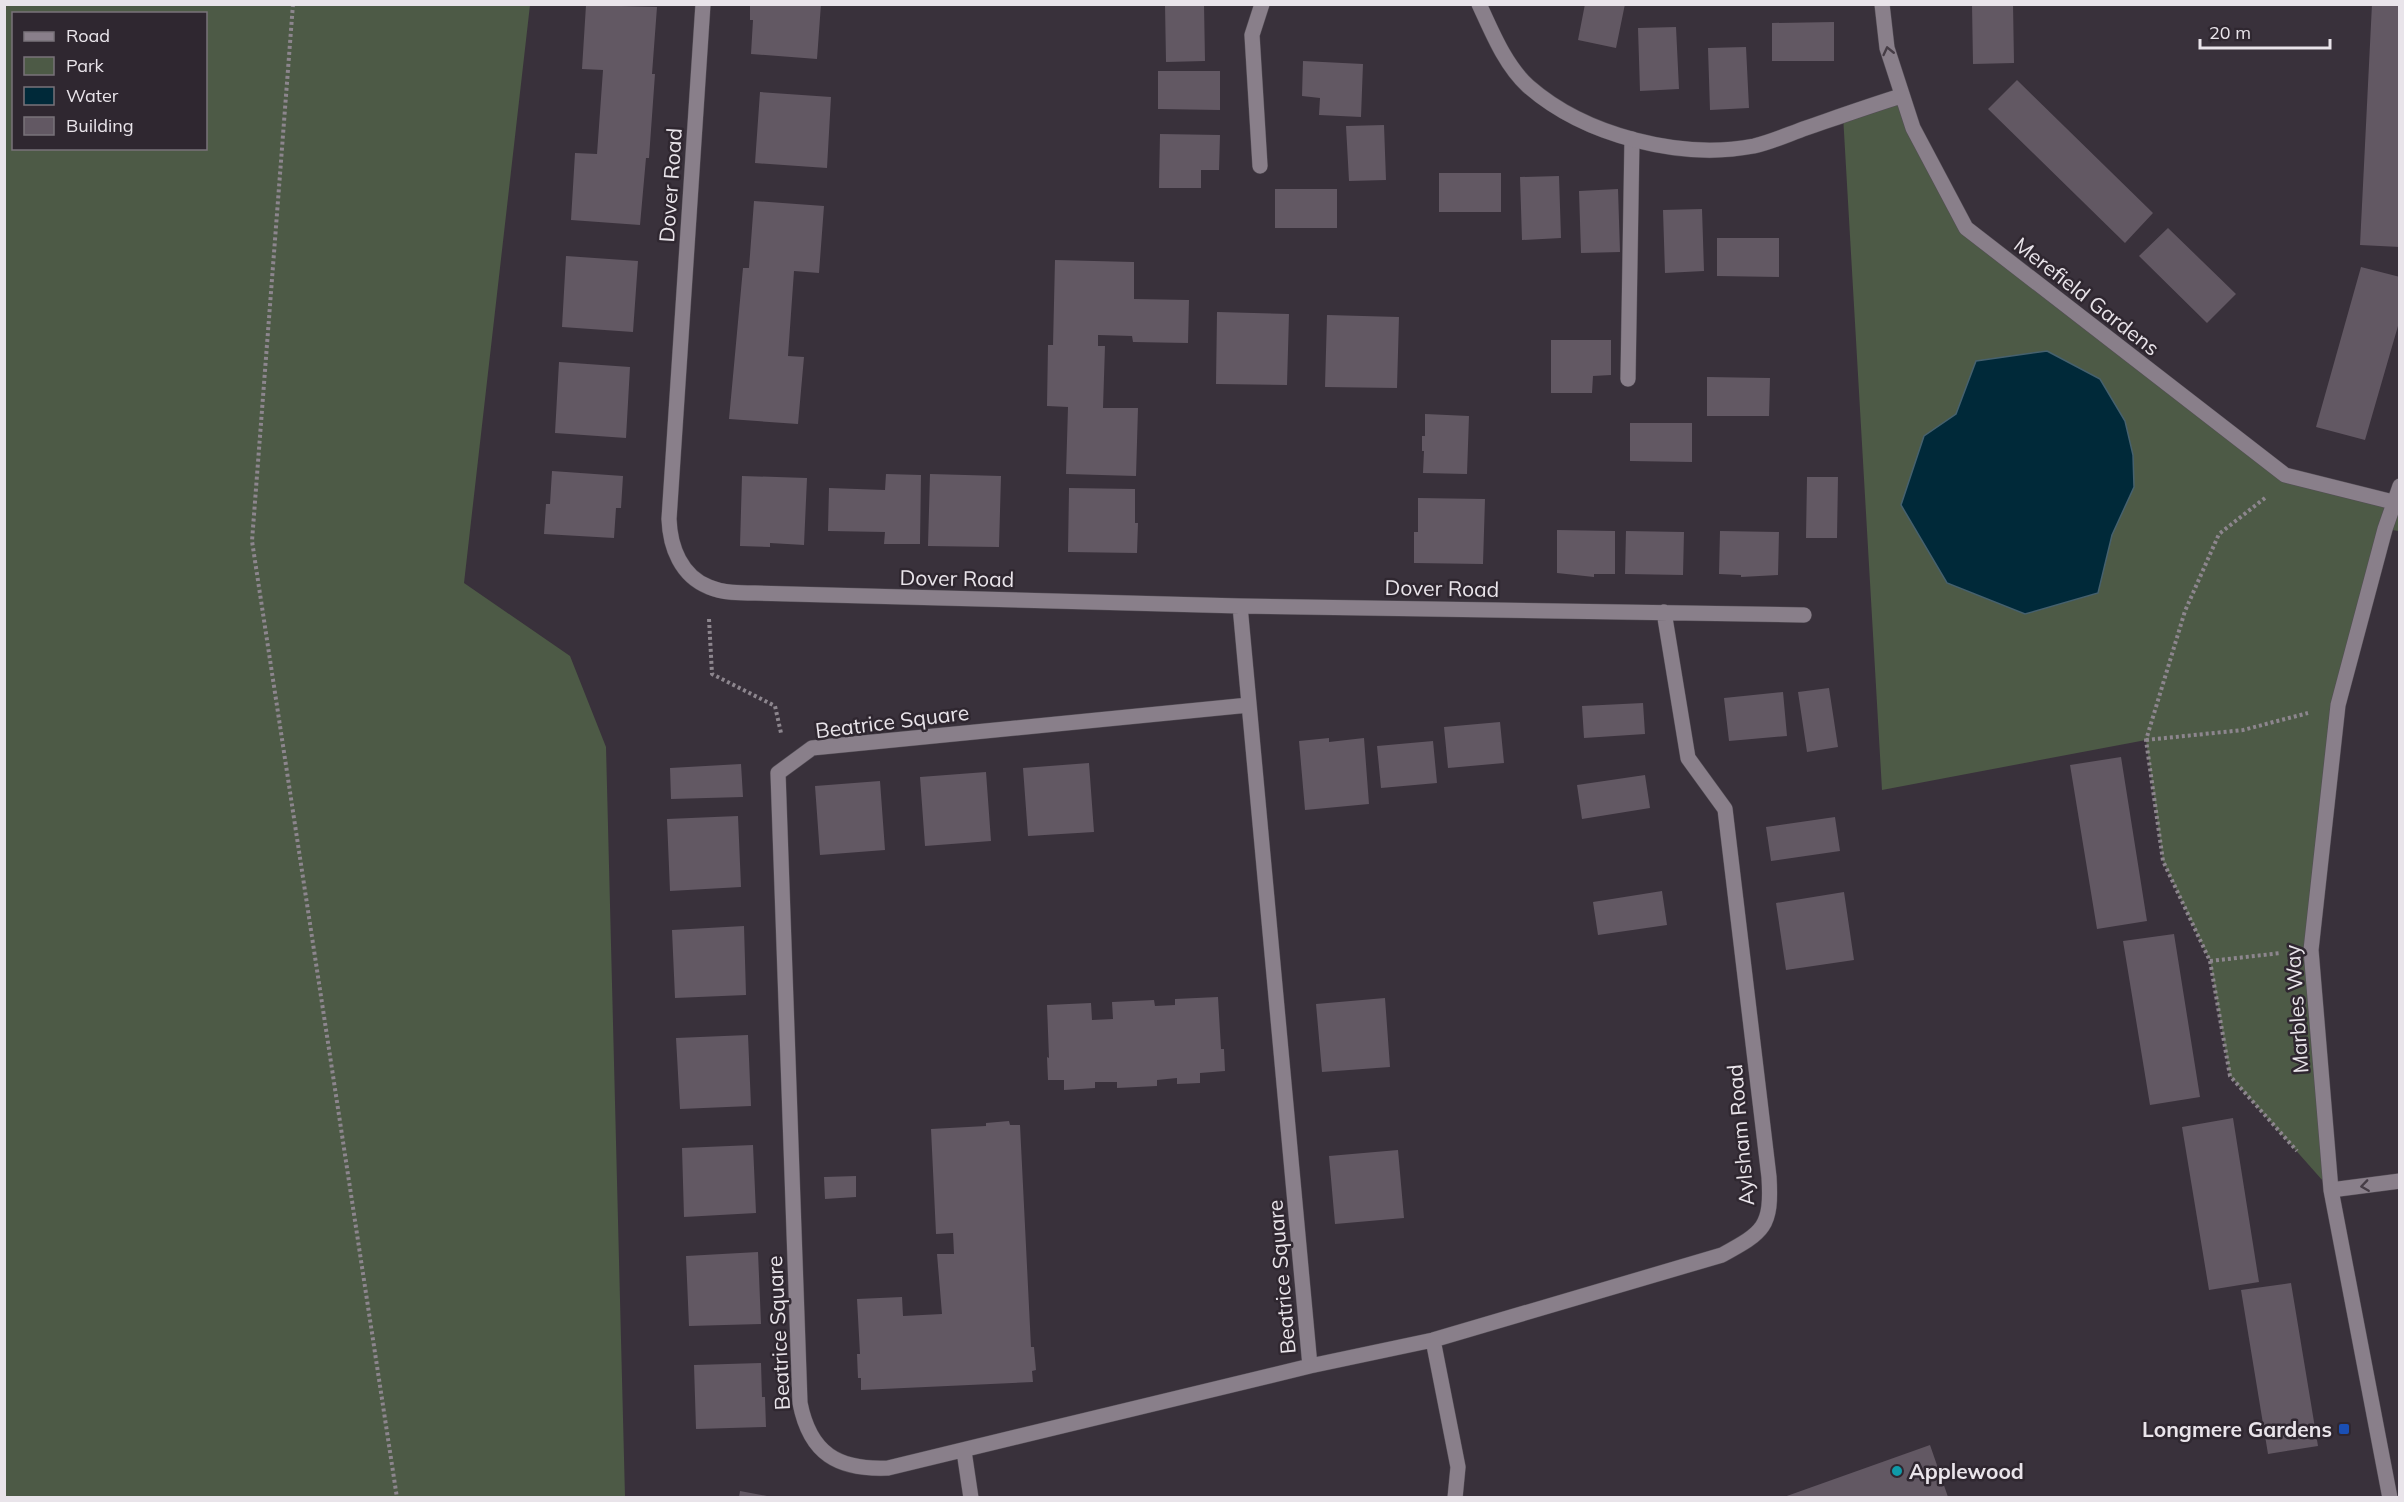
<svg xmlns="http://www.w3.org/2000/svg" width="2404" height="1502" viewBox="0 0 2404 1502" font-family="Mulish,sans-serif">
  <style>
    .green { fill: #4d5a46; fill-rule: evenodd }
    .water { fill: #002939; stroke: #46616e; stroke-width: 1.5 }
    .building { fill: #625863 }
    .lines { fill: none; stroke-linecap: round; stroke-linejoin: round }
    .service-casing { stroke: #544e56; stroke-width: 16 }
    .minor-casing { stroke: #544e56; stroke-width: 16 }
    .path { stroke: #8d868e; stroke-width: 4; stroke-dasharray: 3 3; stroke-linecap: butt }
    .service { stroke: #897f8a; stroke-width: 15 }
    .minor { stroke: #897f8a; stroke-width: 15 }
    .oneway { stroke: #463d46 }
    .transit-dot { fill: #1a4fb4; stroke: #2f2730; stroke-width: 2 }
    .culture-dot { fill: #0f9aa8; stroke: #2f2730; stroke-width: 2 }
    .labels { text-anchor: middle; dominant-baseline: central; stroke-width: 5; stroke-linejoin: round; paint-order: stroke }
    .street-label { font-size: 21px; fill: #e9e4ea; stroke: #2f2730 }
    .poi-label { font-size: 21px; font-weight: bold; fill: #e9e4ea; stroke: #2f2730; text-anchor: end }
  </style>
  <rect width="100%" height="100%" fill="#39313b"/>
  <!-- green -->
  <path class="green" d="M5,4L530,5L464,583L570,656L606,747L625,1497H5ZM14,14H206V148H14Z
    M1901,96L1966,228L2285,475L2393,502L2399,486V531L2385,529L2338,705L2311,950L2331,1190L2230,1076L2210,961L2163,861L2146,740L1882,790L1843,115Z"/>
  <!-- water -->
  <path class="water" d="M2047,351L2100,379L2125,421L2133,455L2134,487L2112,535L2098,593L2025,614L1947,583L1901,505L1924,436L1956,414L1976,361Z"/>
  <!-- building -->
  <path class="building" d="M750,4H821L817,59L751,54L753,20H750Z
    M1165,4H1204L1205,61L1166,62Z
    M1585,4H1625L1616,48L1578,40Z
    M1972,4H2013L2014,63L1973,64Z
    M2372,4H2400V247L2360,245Z
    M586,5L657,7L652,74H655L649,158H646L640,225L571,220L575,153L597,154L603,70L582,69Z
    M1834,22V61H1772V23Z
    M1676,27L1679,89L1640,91L1638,28Z
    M1746,47L1749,108L1710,110L1708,48Z
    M1303,61L1363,64L1361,117L1319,115L1320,98L1302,96Z
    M1158,71H1220V110L1158,109Z
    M2017,80L2153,213L2125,243L1988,109Z
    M760,92L831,97L827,168L755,163Z
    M1384,125L1386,180L1349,181L1346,126Z
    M1160,134L1220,135L1219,170H1201V188H1159Z
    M1439,173H1501V212H1439Z
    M1559,176L1561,238L1522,240L1520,177Z
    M1275,189H1337V228H1275Z
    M1618,189L1620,252L1581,253L1579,191Z
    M754,201L824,206L819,273L794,271L788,356L804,357L798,424L729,419L743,268H749Z
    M1702,209L1704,271L1665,273L1663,210Z
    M2168,228L2236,294L2207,323L2139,256Z
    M1717,238H1779V277L1717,276Z
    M566,256L638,261L633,332L562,327Z
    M1055,260L1134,262V299L1189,300L1188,343L1133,342L1132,336L1098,335V346H1105L1103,408H1138L1136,476L1066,474L1068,407L1047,406L1048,345H1053Z
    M2361,267L2400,277V319L2365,440L2316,427Z
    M1217,312L1289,314L1287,385L1216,384Z
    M1327,315L1399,317L1397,388L1325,387Z
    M1551,340H1611V375L1593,376L1592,393H1551Z
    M559,362L630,367L626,438L555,433Z
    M1707,377L1770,378L1769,416H1707Z
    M1425,414L1469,416L1467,474L1423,473L1424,451H1422V436H1425Z
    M1630,423H1692V462L1630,461Z
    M552,471L623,476L621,508H616L614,538L544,534L546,504H550Z
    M886,474L921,475L920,544H884L885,532L828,531L829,488L885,490Z
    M930,474L1001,476L999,547L928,546Z
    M742,476L807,478L804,545L770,543V547L740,546Z
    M1807,477H1838L1837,538H1806Z
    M1069,488L1135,489V523H1138L1137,553L1068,552Z
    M1418,498L1485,499L1483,564L1414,563V532H1418Z
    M1557,530L1615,531V574H1594V577L1557,573Z
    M1626,531L1684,532L1683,575L1625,574Z
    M1720,531L1779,532L1778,575L1741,577V575L1719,574Z
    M1829,688L1838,747L1807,752L1798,692Z
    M1783,692L1787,736L1729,741L1724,698Z
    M1643,703L1645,734L1584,738L1582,706Z
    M1500,722L1504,763L1448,768L1444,727Z
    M1329,738V742L1364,738L1369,804L1305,810L1299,741Z
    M1433,741L1437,783L1381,788L1377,746Z
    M2121,757L2147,921L2097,929L2070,765Z
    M1089,763L1094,832L1028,836L1023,768Z
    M741,764L743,797L671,799L670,768Z
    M986,772L991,841L925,846L920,777Z
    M1645,775L1650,808L1582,819L1577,785Z
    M880,781L885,850L820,855L815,786Z
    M738,816L741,887L670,891L667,819Z
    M1835,817L1840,851L1771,861L1766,827Z
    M1662,891L1667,925L1598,935L1593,902Z
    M1844,892L1854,960L1786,970L1776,903Z
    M744,926L746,995L675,998L672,930Z
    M2174,934L2200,1097L2150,1105L2123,941Z
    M1218,997L1221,1049H1224L1225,1071L1200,1073V1083L1177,1084V1078L1157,1080V1086L1117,1088V1082H1095V1088L1064,1090V1080H1048L1047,1057L1049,1058L1047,1005L1091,1003L1092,1020L1113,1019L1112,1002L1154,1000L1155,1006L1175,1005V999Z
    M1385,998L1390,1067L1322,1072L1316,1004Z
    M748,1035L751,1106L680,1109L676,1038Z
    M2233,1118L2259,1282L2209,1290L2182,1127Z
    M1009,1121L1010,1125H1020L1031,1347H1034L1036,1370L1032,1371L1033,1382L861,1390V1378H858L857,1354H860L857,1299L902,1297L903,1316L942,1314L937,1254H954L953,1233L936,1234L931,1129L986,1126V1123Z
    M753,1145L756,1213L684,1217L682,1148Z
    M1398,1150L1404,1218L1335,1224L1329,1156Z
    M856,1176V1197L825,1199L824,1177Z
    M758,1252L761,1324L689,1326L686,1256Z
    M2291,1283L2318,1446L2268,1454L2241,1290Z
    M761,1363L762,1397H765L766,1427L696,1429L694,1365Z
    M1930,1445L1948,1497H1784Z
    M740,1491L767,1496L766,1497H739Z"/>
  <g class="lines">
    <defs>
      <path id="service" d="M1260,166L1252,35L1262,4
        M1628,379L1632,139"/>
      <path id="minor" d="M703,4L669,519C670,547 681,576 709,587C723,593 740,593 755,593L1240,606L1804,615
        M1479,4C1492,32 1505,65 1528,86C1585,136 1681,160 1754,146C1772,142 1789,134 1806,128C1838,117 1869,106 1901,96
        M1882,4L1887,48L1913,128L1966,228L2285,475L2393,502
        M1240,606L1310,1366L888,1468C838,1470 810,1454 800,1403L778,773L812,748L1249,705
        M2331,1190L2400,1181
        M1433,1340L1458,1467L1455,1498
        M1310,1366L1433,1340L1722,1255C1764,1232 1772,1227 1769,1177L1725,809L1688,758L1664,612
        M964,1451L971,1498
        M2390,1498L2331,1190L2311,950L2338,705L2385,529L2400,486"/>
    </defs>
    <!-- service casing -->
    <use href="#service" class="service-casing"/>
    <!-- minor casing -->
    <use href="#minor" class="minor-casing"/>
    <!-- path -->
    <path class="path" d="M293,4L252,541L397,1498
      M2265,498L2219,534L2185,611L2146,740L2163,861L2210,961L2230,1076L2297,1151
      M709,619L712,674L775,706L781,733
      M2146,740L2243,730L2308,713
      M2210,961L2281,953"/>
    <!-- service -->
    <use href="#service" class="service"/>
    <!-- minor -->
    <use href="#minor" class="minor"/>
  </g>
  <!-- one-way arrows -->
  <defs><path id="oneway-chevron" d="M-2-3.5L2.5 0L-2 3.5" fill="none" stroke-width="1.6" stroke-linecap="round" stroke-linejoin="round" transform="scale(1.5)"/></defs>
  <g class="oneway">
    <use href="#oneway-chevron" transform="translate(1888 51) rotate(-103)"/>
    <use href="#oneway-chevron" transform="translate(2365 1186) rotate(172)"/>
  </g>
  <!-- markers -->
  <rect class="transit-dot" x="2338" y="1423" width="12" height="12" rx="3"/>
  <circle class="culture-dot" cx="1897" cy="1471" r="6"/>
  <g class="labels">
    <!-- street labels -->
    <g class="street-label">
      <text transform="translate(670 185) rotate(-86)">Dover Road</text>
      <text transform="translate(2087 296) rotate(38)">Merefield Gardens</text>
      <text transform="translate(957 578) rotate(1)">Dover Road</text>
      <text transform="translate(1442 588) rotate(1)">Dover Road</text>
      <text transform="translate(892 721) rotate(-7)">Beatrice Square</text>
      <text transform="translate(2296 1009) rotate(-94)">Marbles Way</text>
      <text transform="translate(1740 1135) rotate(-95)">Aylsham Road</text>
      <text transform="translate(1281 1277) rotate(-95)">Beatrice Square</text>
      <text transform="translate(778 1333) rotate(-93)">Beatrice Square</text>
    </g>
    <!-- poi labels -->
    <g class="poi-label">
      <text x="2332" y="1429">Longmere Gardens</text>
      <text x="1909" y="1471" text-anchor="start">Applewood</text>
    </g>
  </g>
  <!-- border -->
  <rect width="2404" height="1502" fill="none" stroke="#e9e4ea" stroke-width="12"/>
  <!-- legend -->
  <rect x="12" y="12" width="195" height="138" fill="#2f2730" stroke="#79737a" stroke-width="1.5"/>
  <rect x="24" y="32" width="30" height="9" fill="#897f8a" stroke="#79737a" stroke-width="1.5"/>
  <text x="66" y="42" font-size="18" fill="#e9e4ea">Road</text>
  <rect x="24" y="57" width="30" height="18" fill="#4d5a46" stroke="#79737a" stroke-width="1.5"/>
  <text x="66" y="72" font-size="18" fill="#e9e4ea">Park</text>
  <rect x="24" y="87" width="30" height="18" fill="#002939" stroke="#79737a" stroke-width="1.5"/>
  <text x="66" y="102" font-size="18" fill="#e9e4ea">Water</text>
  <rect x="24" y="117" width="30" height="18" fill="#625863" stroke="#79737a" stroke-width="1.5"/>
  <text x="66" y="132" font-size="18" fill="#e9e4ea">Building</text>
  <!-- scale -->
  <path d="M2200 39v9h130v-9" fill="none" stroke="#e9e4ea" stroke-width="3"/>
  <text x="2209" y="39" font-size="18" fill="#e9e4ea" stroke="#2f2730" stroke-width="4.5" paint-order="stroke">20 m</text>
</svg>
